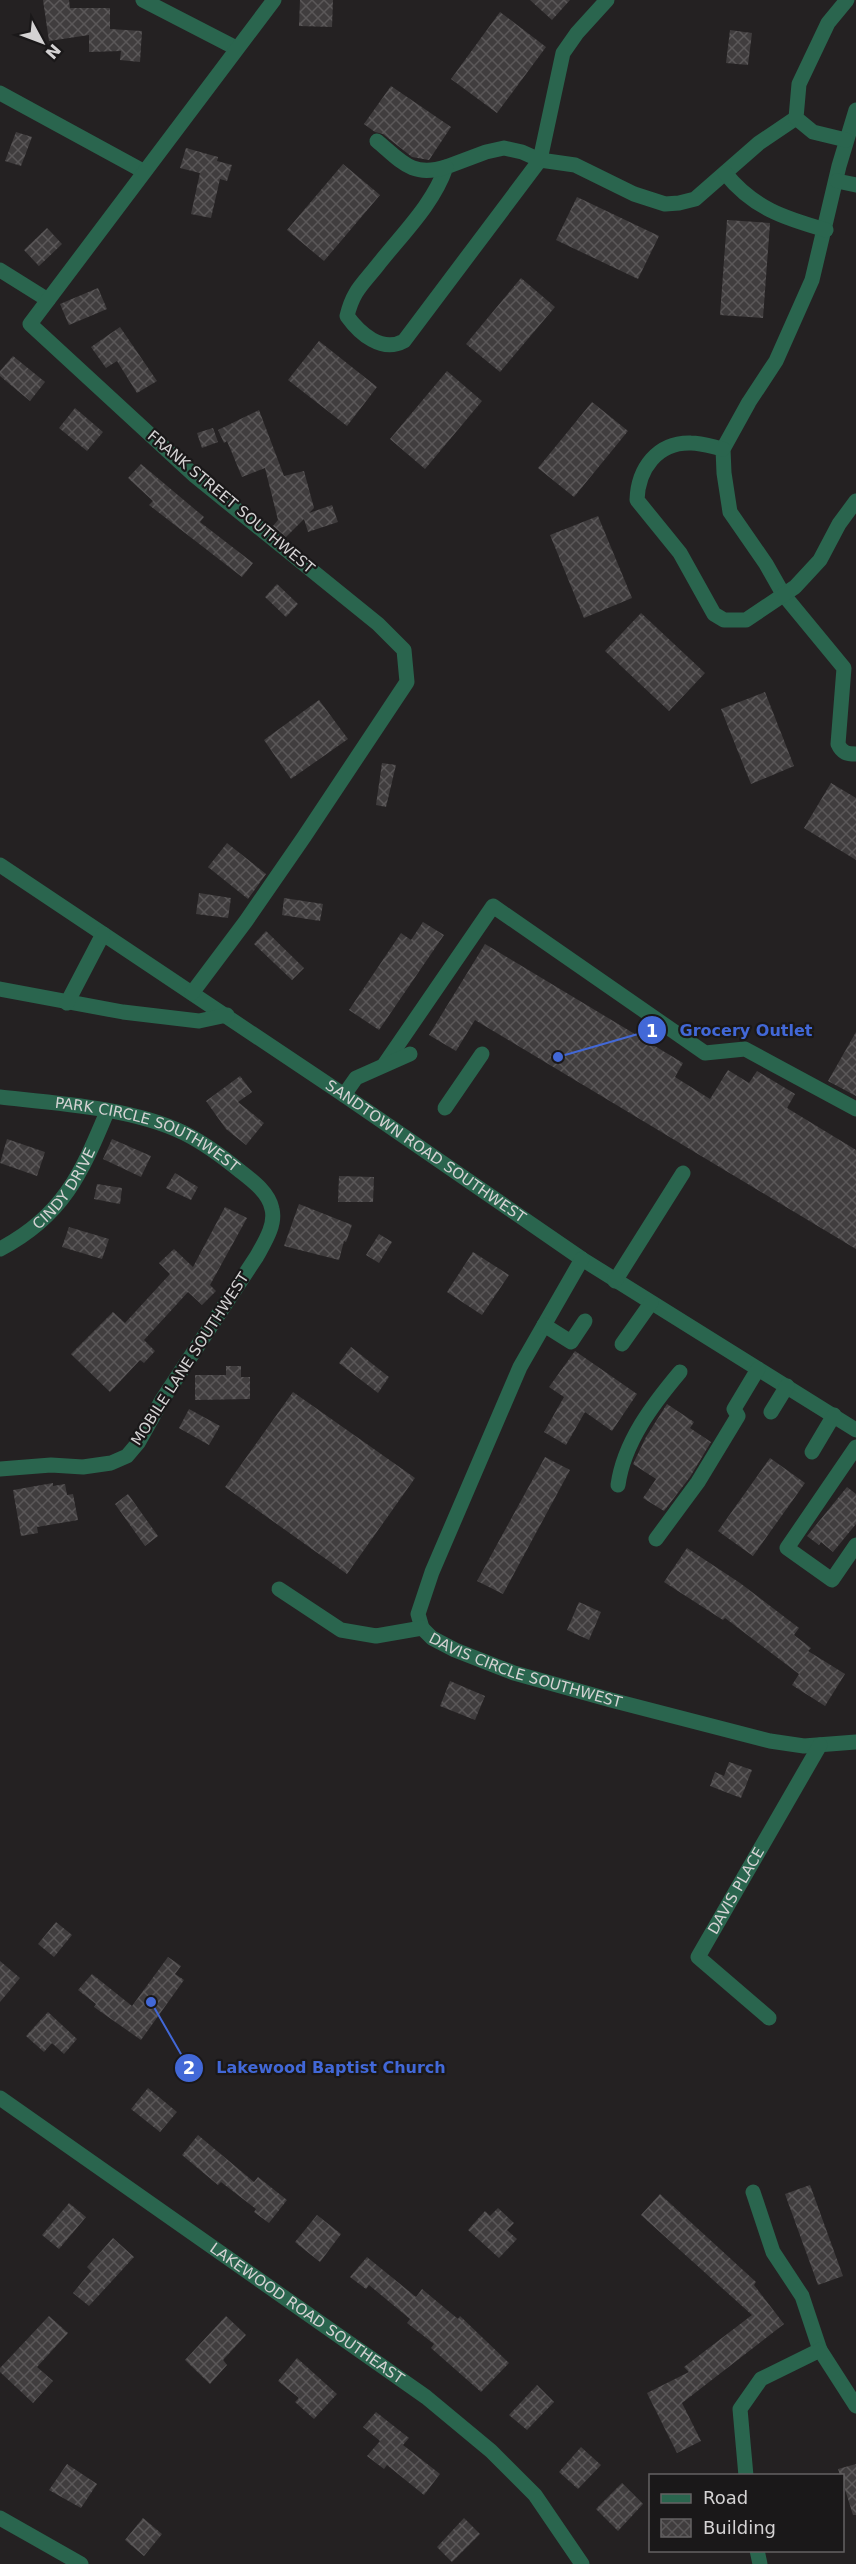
<svg xmlns="http://www.w3.org/2000/svg" width="856" height="2564" viewBox="0 0 856 2564" font-family="'DejaVu Sans',sans-serif">
  <style>
    .building { fill: url(#building-cross-hatch) }
    .lines { fill: none; stroke-linecap: round; stroke-linejoin: round }
    .minor { stroke: #2a654e; stroke-width: 15 }
    .labels { text-anchor: middle; dominant-baseline: central; stroke-width: 4.5; stroke-linejoin: round; paint-order: stroke }
    .street-label { font-size: 15px; fill: #d4d2d3; stroke: #1a1819 }
    .leader { fill: none; stroke: #4268d7; stroke-width: 2 }
    .callout-dot { fill: #4268d7; stroke: #1a1819; stroke-width: 2 }
    .mark-label { font-size: 18px; text-anchor: middle; font-weight: bold; fill: #fff }
    .callout-label { font-size: 16px; text-anchor: middle; font-weight: bold; fill: #4268d7; stroke: #1a1819; stroke-width: 4.5; stroke-linejoin: round; paint-order: stroke }
  </style>
  <defs>
    <pattern id="building-cross-hatch" width="8" height="8" patternUnits="userSpaceOnUse" patternTransform="scale(1.5)"><rect width="8" height="8" fill="#403d3e"/><path d="M0 0l8 8M0 8l8-8" fill="none" stroke="#5b5859"/></pattern>
  </defs>
  <rect width="100%" height="100%" fill="#242122"/>
  <!-- building -->
  <path class="building" d="M43,0H69L70,8H110V29L142,31L140,62L120,60L121,51L89,52V35L49,41Z
    M300,0H333L332,27L299,26Z
    M530,0H570L552,20Z
    M500,12L546,47L497,113L451,79Z
    M730,30L752,33L748,65L726,63Z
    M391,86L451,127L429,160L412,157L383,134L375,132L364,124Z
    M16,132L32,137L21,166L5,161Z
    M186,148L218,157L217,161L232,165L227,181L220,179L211,218L191,214L200,173L180,168Z
    M343,164L380,195L324,261L287,230Z
    M577,197L659,236L638,279L556,240Z
    M727,220L770,223L763,318L720,315Z
    M47,228L62,244L39,266L24,250Z
    M521,278L555,307L500,372L466,344Z
    M98,288L107,309L69,325L60,304Z
    M120,327L157,381L137,393L117,361L106,368L91,347Z
    M319,341L377,387L347,426L288,380Z
    M13,356L45,382L30,401L0,376V371Z
    M447,371L482,401L425,469L390,439Z
    M592,402L628,431L574,497L538,468Z
    M75,408L103,432L87,451L59,428Z
    M259,410L284,476L304,471L314,508L309,513L332,505L338,522L308,532L304,519L286,537L273,526L278,520L265,468L242,477L227,441L224,443L218,430Z
    M213,428L218,442L202,448L197,433Z
    M141,464L204,517L200,522L253,563L242,577L149,505L153,501L128,478Z
    M598,516L632,598L584,618L550,535Z
    M277,584L298,604L286,617L265,597Z
    M641,613L705,673L669,711L605,651Z
    M765,692L794,766L751,784L721,709Z
    M319,700L348,739L291,779L264,740Z
    M382,763L396,765L386,807L376,805Z
    M831,783L856,798V860L804,828Z
    M227,843L266,874L248,899L208,867Z
    M199,893L231,898L228,918L196,914Z
    M284,898L323,904L320,921L282,915Z
    M423,922L444,935L379,1030L349,1010L401,933L411,940Z
    M266,931L304,968L292,980L254,944Z
    M485,944L683,1063L675,1077L710,1099L728,1070L749,1083L757,1071L795,1094L787,1108L856,1150V1249L475,1020L456,1051L429,1035Z
    M856,1032V1096L828,1081Z
    M240,1076L252,1092L238,1102L264,1123L246,1145L226,1129L206,1101Z
    M7,1139L45,1152L37,1176L0,1163Z
    M112,1139L151,1156L141,1177L103,1159Z
    M175,1173L198,1187L191,1200L166,1188Z
    M339,1176L374,1177L373,1202H338Z
    M97,1184L122,1188L120,1204L94,1199Z
    M299,1204L352,1225L346,1242L344,1241L339,1260L284,1246Z
    M225,1207L247,1218L210,1285L216,1291L202,1305L188,1292L144,1340L155,1351L144,1363L140,1360L110,1392L71,1354L113,1312L125,1323L170,1274L159,1263L174,1249L193,1267Z
    M69,1227L109,1239L102,1259L62,1247Z
    M379,1234L392,1242L379,1263L366,1255Z
    M473,1252L509,1275L482,1315L447,1292Z
    M351,1347L389,1377L378,1393L339,1363Z
    M575,1351L637,1394L612,1431L585,1412L566,1445L544,1432L564,1397L549,1387Z
    M226,1366H241V1377H250V1399L195,1400V1375H226Z
    M293,1392L415,1478L347,1574L225,1487Z
    M667,1404L694,1422L690,1428L711,1442L690,1477L664,1511L643,1498L656,1479L633,1464L646,1437Z
    M189,1409L220,1426L209,1445L179,1428Z
    M545,1457L570,1470L503,1594L477,1581Z
    M770,1458L805,1483L753,1556L718,1531Z
    M53,1483V1486L65,1484L67,1495L73,1494L78,1520L37,1527L38,1533L21,1536L13,1490Z
    M847,1487L856,1494V1524L833,1552L821,1542L819,1545L807,1536Z
    M128,1494L158,1536L145,1546L115,1504Z
    M687,1548L740,1583L799,1628L794,1635L811,1648L808,1651L845,1674L825,1706L792,1685L799,1674L725,1618L723,1620L664,1582Z
    M579,1602L601,1612L589,1640L567,1630Z
    M450,1681L485,1696L475,1720L440,1706Z
    M729,1762L752,1770L741,1798L710,1786L715,1772L724,1776Z
    M56,1922L72,1935L54,1957L38,1944Z
    M168,1957L181,1966L175,1974L184,1980L141,2040L94,2007L96,2004L78,1990L92,1974L132,2006Z
    M0,1961L20,1978L0,2002Z
    M48,2012L77,2039L64,2054L52,2043L44,2052L26,2036Z
    M148,2088L177,2112L160,2132L131,2109Z
    M198,2135L254,2182L258,2177L287,2200L269,2223L254,2212L256,2209L221,2182L218,2185L182,2155Z
    M810,2185L843,2276L818,2285L785,2194Z
    M660,2194L756,2282L754,2285L784,2324L682,2403L701,2441L677,2453L647,2393L689,2372L684,2367L752,2315L641,2215Z
    M69,2203L86,2217L59,2249L42,2235Z
    M498,2208L514,2223L507,2230L517,2239L499,2258L468,2230L485,2211L490,2216Z
    M317,2215L341,2234L320,2262L295,2242Z
    M113,2238L134,2257L89,2306L73,2293L91,2271L87,2267Z
    M367,2257L416,2297L422,2289L458,2319L460,2316L509,2363L481,2392L431,2348L434,2344L407,2323L410,2319L369,2285L366,2289L350,2277Z
    M49,2316L68,2333L37,2367L53,2381L33,2403L0,2372V2368Z
    M226,2316L246,2335L223,2360L227,2365L210,2384L185,2360Z
    M297,2358L337,2394L314,2419L295,2402L299,2398L278,2381Z
    M537,2385L554,2402L527,2430L509,2415Z
    M376,2412L409,2438L403,2445L440,2474L424,2495L387,2465L384,2469L367,2456L380,2441L363,2427Z
    M581,2447L601,2465L578,2489L559,2472Z
    M67,2464L97,2484L81,2508L49,2490Z
    M856,2464V2515H853L843,2483V2475H840L838,2469Z
    M622,2483L643,2504L618,2531L596,2509Z
    M143,2518L162,2534L144,2556L125,2540Z
    M464,2518L480,2534L452,2562L437,2547Z"/>
  <g class="lines">
    <!-- minor -->
    <g class="minor">
      <path d="M143,0L236,48"/>
      <path d="M607,0L577,33L563,53L540,160L404,341C382,353 360,334 347,316C353,291 362,285 377,266C402,234 433,205 446,167L486,152L504,148L522,152L540,160L575,165L634,194L665,204L679,203L695,199L759,143L796,118"/>
      <path d="M0,93L143,171"/>
      <path d="M856,110L839,166L812,280L776,361L749,402L723,449L724,473L730,512L766,564L783,594L844,668L838,744C842,753 847,754 856,754"/>
      <path d="M846,140L813,132L796,118L799,84L828,23L847,0"/>
      <path d="M377,141C401,161 412,178 446,167"/>
      <path d="M725,173C753,208 784,218 826,230"/>
      <path d="M837,181L856,185"/>
      <path d="M0,270L48,300"/>
      <path d="M723,449C713,447 702,443 691,443C657,442 638,469 637,500L680,553L714,614L724,620H746L795,587L820,560L839,524L856,501"/>
      <path id="s1" d="M0,865L344,1095L582,1259L856,1430"/>
      <path d="M0,989L123,1012L199,1021L227,1015"/>
      <path d="M192,993L246,921L304,837L407,682L404,650L378,624L195,476L30,324L274,0"/>
      <path d="M67,1003L103,934"/>
      <path d="M384,1065L493,906L705,1053L745,1049L856,1109"/>
      <path d="M344,1095L356,1078L410,1054"/>
      <path id="s2" d="M0,1097C56,1103 133,1108 184,1133C204,1143 223,1157 240,1171C253,1181 269,1193 272,1209C276,1225 264,1243 257,1256L162,1400L138,1443L127,1456L111,1463L83,1467L51,1465L0,1469"/>
      <path d="M445,1108L482,1054"/>
      <path id="s3" d="M0,1249C63,1216 81,1174 107,1112"/>
      <path id="s4" d="M582,1259L520,1367L432,1572L418,1614L422,1628L432,1638L455,1650L514,1673L611,1700L770,1741L804,1746L856,1742"/>
      <path d="M615,1281L683,1173"/>
      <path d="M544,1325L571,1342L585,1321"/>
      <path d="M622,1344L651,1303"/>
      <path d="M771,1412L787,1386"/>
      <path d="M856,1447L787,1548L832,1580L856,1545"/>
      <path d="M812,1452L834,1415"/>
      <path d="M618,1485C624,1442 653,1404 680,1372"/>
      <path d="M656,1539L698,1482L738,1416L734,1409L758,1369"/>
      <path d="M279,1589L341,1630L376,1636L422,1628"/>
      <path id="s5" d="M769,2018L698,1957L820,1745"/>
      <path id="s6" d="M0,2098L426,2397L491,2451L535,2495L582,2564"/>
      <path d="M753,2192L773,2252L802,2296L820,2350"/>
      <path d="M746,2476L740,2409L761,2379L820,2350L856,2406"/>
      <path d="M0,2518L81,2564"/>
      <path d="M757,2550L760,2564"/>
    </g>
  </g>
  <g class="labels">
    <!-- street labels -->
    <g class="street-label">
      <text transform="translate(231 502) rotate(40)">FRANK STREET SOUTHWEST</text>
      <text stroke="none"><textPath href="#s2" startOffset="154">PARK CIRCLE SOUTHWEST</textPath></text>
      <text stroke="none"><textPath href="#s1" startOffset="513">SANDTOWN ROAD SOUTHWEST</textPath></text>
      <text stroke="none"><textPath href="#s3" startOffset="90">CINDY DRIVE</textPath></text>
      <text transform="translate(190 1359) rotate(-57)">MOBILE LANE SOUTHWEST</text>
      <text stroke="none"><textPath href="#s4" startOffset="520">DAVIS CIRCLE SOUTHWEST</textPath></text>
      <text stroke="none"><textPath href="#s5" startOffset="170">DAVIS PLACE</textPath></text>
      <text stroke="none"><textPath href="#s6" startOffset="375">LAKEWOOD ROAD SOUTHEAST</textPath></text>
    </g>
  </g>
  <!-- callouts -->
  <path class="leader" d="M558 1057L652 1030M151 2002L189 2068"/>
  <g class="callout-dot">
    <circle cx="558" cy="1057" r="6"/>
    <circle cx="151" cy="2002" r="6"/>
    <circle cx="652" cy="1030" r="15"/>
    <circle cx="189" cy="2068" r="15"/>
  </g>
  <g class="mark-label">
    <text x="652" y="1037">1</text>
    <text x="189" y="2074">2</text>
  </g>
  <g class="callout-label">
    <text x="746" y="1036">Grocery Outlet</text>
    <text x="331" y="2073">Lakewood Baptist Church</text>
  </g>
  <!-- legend -->
  <rect x="649" y="2474" width="195" height="78" fill="#1a1819" stroke="#646263" stroke-width="1.5"/>
  <rect x="661" y="2494" width="30" height="9" fill="#2a654e" stroke="#646263" stroke-width="1.5"/>
  <text x="703" y="2504" font-size="18" fill="#d4d2d3">Road</text>
  <rect x="661" y="2519" width="30" height="18" fill="url(#building-cross-hatch)" stroke="#646263" stroke-width="1.5"/>
  <text x="703" y="2534" font-size="18" fill="#d4d2d3">Building</text>
  <!-- north arrow -->
  <g transform="translate(42 42) rotate(131)" stroke="#1a1819" stroke-width="4.5" paint-order="stroke">
  <path d="M0-4.5L10 22L0 15L-10 22Z" fill="#d4d2d3"/>
  <text y="-9" font-size="16" font-weight="bold" text-anchor="middle" fill="#d4d2d3">N</text>
  </g>
</svg>
